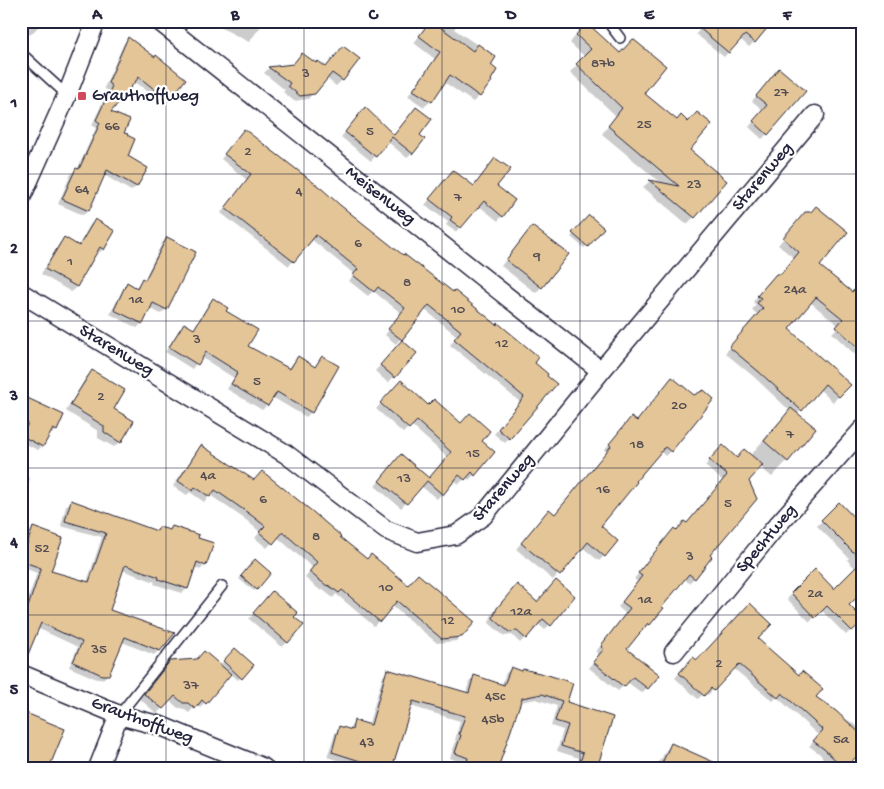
<svg xmlns="http://www.w3.org/2000/svg" width="884" height="789" viewBox="0 0 884 789" font-family="'Gochi Hand',sans-serif">
  <style>
    .shadow { fill: #0003 }
    .building { fill: #e4c597; stroke: #22223b }
    .lines { fill: none; stroke-linecap: round; stroke-linejoin: round }
    .service-casing { stroke: #22223b; stroke-width: 12 }
    .minor-casing { stroke: #22223b; stroke-width: 21 }
    .service { stroke: #fff; stroke-width: 9 }
    .minor { stroke: #fff; stroke-width: 18 }
    .grid { fill: none; stroke: #22223b; stroke-width: 1; stroke-opacity: 0.55 }
    .poi-dot { fill: #d1495b; stroke: #fff; stroke-width: 2 }
    .labels { text-anchor: middle; dominant-baseline: central; stroke-width: 4.5; stroke-linejoin: round; paint-order: stroke }
    .number-label { font-size: 15px; fill: #524b52 }
    .poi-label { font-size: 18px; fill: #22223b; stroke: #fff; text-anchor: start }
    .street-label { font-size: 18px; fill: #22223b; stroke: #fff }
    .neatline { fill: none; stroke: #22223b; stroke-width: 2 }
    .grid-label { font-size: 16px; text-anchor: middle; font-weight: bold; fill: #22223b }
  </style>
  <rect width="100%" height="100%" fill="#fff"/>
  <filter id="ink" filterUnits="userSpaceOnUse"><feTurbulence type="fractalNoise" baseFrequency=".02" numOctaves="2"/><feDisplacementMap in="SourceGraphic" scale="10" xChannelSelector="R" yChannelSelector="G"/><feConvolveMatrix kernelMatrix="1 2 1 2 8 2 1 2 1" color-interpolation-filters="sRGB"/></filter>
  <g filter="url(#ink)">
    <!-- shadow -->
    <path class="shadow" d="M21,21H44L30,35L23,28L21,30Z
      M208,21H265L249,42Z
      M430,21H460L454,29L495,57L489,65L490,81L479,96L473,102L444,82L431,101L424,107L408,96L435,59L414,43Z
      M650,21H661L656,26Z
      M706,21H736L754,42L749,47L740,39L724,57L696,34Z
      M579,31L642,93L676,122L688,123L689,151L694,217L687,224L643,187L650,181L661,183L602,134L616,116L570,72L585,57L570,43Z
      M129,38L168,100L164,104L134,81L109,113L123,133L127,157L147,168L136,187L131,191L104,175L88,211L83,215L58,204L71,174L76,169L77,170L96,128L92,125L108,91L104,88L124,43Z
      M337,53L342,80L336,86L326,78L308,99L294,101L283,92L285,90L264,73L269,68L292,66L316,65L325,68Z
      M774,75L767,134L762,139L749,127L763,110L752,101Z
      M21,91L26,96L21,101Z
      M361,113L393,136L412,113L418,135L423,139L407,158L387,141L371,161L341,137Z
      M239,136L547,375L509,438L505,443L494,434L520,402L450,345L457,336L424,309L396,344L385,335L401,313L373,291L368,296L349,281L354,274L311,239L289,266L221,213L247,180L221,159Z
      M449,176L474,187H496L502,216L498,221L478,205L456,232L446,225L448,222L425,205Z
      M589,216L602,228L584,248L571,237Z
      M800,219L818,266L852,294L863,283V362L832,333L839,326L810,302L788,329L849,385L833,402L819,389L797,414L787,461L772,477L760,467L748,481L708,556L694,578L689,583L684,579L661,607L649,624L644,629L643,627L625,649L658,676L642,693L627,682L618,691L589,668L598,656L597,650L626,614L618,607L638,582L634,579L669,535L676,532L685,522L687,524L723,481L705,466L718,451L737,459L750,456L776,425L790,411L753,376L725,353L758,315L752,310L756,305L753,302L770,281L781,275L795,259L778,245Z
      M95,221L103,249L98,254L96,252L76,287L71,292L41,274L59,244L64,239L78,247L90,225Z
      M527,233L541,287L536,293L501,266Z
      M167,239L194,252L166,309L161,314L149,308L142,323L137,328L110,314L123,289L127,284L135,288L142,280H144L162,243Z
      M213,300L224,312L247,346L288,370L293,363L298,358L314,368L322,357L311,412L306,417L272,397L267,405L262,410L227,389L234,378L201,357L192,369L165,352L179,330L184,325L193,330L208,305Z
      M397,347L415,353L388,383L375,371Z
      M92,372L120,442L114,447L98,438V431L66,411L86,377Z
      M396,387L480,441L474,475L469,480L466,477L459,484L454,480L437,499L421,486L401,508L375,486L396,461L429,479L447,457L411,425L403,433L376,409Z
      M21,396L56,430L52,434L49,433L42,446L38,450L21,442Z
      M631,419L670,451L665,456L660,451L599,527L604,556L599,561L582,547L553,580L516,549L544,516L554,515L607,452L604,450Z
      M201,447L338,537L461,636L456,641L437,643L392,606L374,626L336,594L333,598L322,589L321,591L305,578L313,568L277,537L267,548L255,538L260,532L246,520L210,495L204,502L190,492L187,495L173,486L196,452Z
      M21,475L30,478L23,498L21,500Z
      M71,502L156,532L159,528L168,531L172,527L197,539L205,565L200,570L194,567L187,589L182,593L154,584L155,582L122,570L108,611L159,650L154,655L122,642L108,674L103,679H97L69,667L78,647L37,628L25,607L37,573L21,567V554L28,534L33,529L50,571L87,582L102,537L61,526L66,506Z
      M839,504L855,520L863,512V582L848,605L862,620L846,635L821,610L810,622L787,599L815,571L834,591L856,569L847,560L849,558L817,526Z
      M255,561L270,573L254,591L239,579Z
      M512,591L537,603L574,596L545,630L538,624L520,643L512,635L504,636L489,623L492,614Z
      M267,597L292,618L288,642L282,647L249,619Z
      M757,639L814,698L863,730V748L845,768H832L828,765L820,754L809,746L819,736L777,697L773,701L733,668L708,695L705,692L698,699L675,678L688,663L697,662Z
      M235,650L252,665L238,680L230,673L200,708L196,705L189,713L182,708H178L169,700L157,714L140,699L165,668L219,666Z
      M511,668L565,702L595,768H576L579,758L557,751L563,730L551,726L557,706L536,699L520,702L497,768H460L462,763L450,758L456,741L455,740L460,721L410,706L391,768H362L327,757L335,733L340,728L349,730L350,727L355,722L368,726L383,676L388,671L466,693L469,682L475,677L501,686L506,673Z
      M671,745L709,768H643L647,764L654,767L656,764L662,758L665,751Z"/>
    <!-- building -->
    <path class="building" d="M430,21H432L473,51L478,44L496,57L491,65L497,70L491,80L492,81L480,97L450,75L432,102L413,90L440,52L419,36Z
      M691,21H773L755,43L745,35L729,53Z
      M586,22L620,53L633,39L666,66L644,93L677,120L681,115L688,122L697,112L712,124L690,150L727,181L695,218L649,180L679,186L608,126L622,108L576,64L591,49L576,35Z
      M128,37L155,57L156,55L186,79L169,101L139,77L111,112L130,120L124,133L128,134L127,135L135,139L128,156L148,168L137,187L107,170L89,211L62,199L76,168L79,169L100,123L96,120L112,86L108,83Z
      M343,46L360,59L343,81L332,73L315,94L300,96L288,86L290,83L268,67L293,64L302,53L316,63L318,61L326,67Z
      M779,68L806,91L768,135L753,121L767,105L756,96Z
      M365,107L394,135L416,107L432,119L420,135L425,139L413,154L392,137L376,157L345,132Z
      M244,129L322,189L340,205L403,255L404,254L453,292L454,290L497,325L498,323L539,357L535,363L548,374L547,376L557,384L510,439L498,429L524,397L454,339L461,331L429,305L402,340L388,329L405,308L378,287L374,292L353,275L358,269L316,235L294,262L225,208L251,174L224,154Z
      M495,158L511,169L497,186L515,200L503,217L484,201L461,228L450,220L452,217L429,199L453,170L474,186Z
      M816,206L848,232L820,266L852,292L863,281V352L836,327L843,319L816,297L789,329L851,385L839,397L825,384L802,411L758,371L729,347L763,308L757,303L761,298L757,296L776,274H781L799,252L783,238L805,212H811Z
      M589,215L604,228L588,247L572,233Z
      M95,219L115,231L104,250L100,247L77,287L45,269L64,237L79,246Z
      M532,226L569,254L542,288L506,260Z
      M167,237L196,252L167,310L153,303L143,324L114,310L127,282L137,288L142,278L145,280Z
      M213,298L228,308L226,311L258,330L248,346L290,369L298,356L315,367L322,356L339,366L312,413L277,392L268,406L231,384L238,372L206,352L198,365L169,347L184,323L194,329Z
      M402,340L417,353L395,378L380,365Z
      M92,370L125,390L114,409L134,421L121,443L104,432V426L70,405Z
      M672,377L694,395L704,390L714,399L671,452L665,447L636,481L637,482L601,526L618,541L605,557L588,542L560,576L521,543L549,509L555,514L611,446L609,444L631,417L637,421Z
      M401,380L428,405L434,399L461,423L470,413L490,431L482,441L495,452L475,476L472,472L465,480L459,475L443,495L427,481L407,504L379,481L401,454L429,478L451,452L417,421L409,429L380,403Z
      M21,395L64,415L57,431L53,429L43,447L22,436L28,423L21,420Z
      M791,408L816,428L788,462L764,441Z
      M201,445L254,480L262,471L313,512L341,536L340,537L367,559L371,554L408,585L418,574L475,622L462,637L442,639L397,601L380,622L342,590L339,593L328,585L327,586L309,572L317,562L283,532L273,544L259,532L265,526L251,515L215,490L210,497L195,487L193,491L178,481Z
      M723,445L737,458L744,449L763,465L749,481L757,499L710,555L712,557L695,579L689,574L662,607L664,608L650,625L648,623L627,649L660,675L648,689L633,677L624,687L593,662L603,650L602,644L630,608L622,602L642,576L638,573L674,528L677,531L684,521L687,523L727,475L709,460Z
      M71,500L157,531L159,527L170,530L172,526L199,535L198,538L214,543L206,566L197,562L188,589L158,579L159,577L125,565L110,610L175,633L160,651L125,637L109,675H102L73,662L82,642L41,623L24,664H21V604L28,607L41,568L21,561L33,527L63,538L51,571L89,582L106,533L65,521Z
      M839,502L863,527V592L849,605L863,619V621L852,631L827,606L815,618L791,593L815,569L834,589L862,561L821,520Z
      M255,559L271,573L257,590L241,576Z
      M556,580L575,596L551,626L543,619L526,639L517,631L509,632L493,618L497,608L517,584L537,602Z
      M272,591L298,613L294,617L304,625L288,643L253,613Z
      M750,603L772,624L758,639L799,675L802,671L823,689L816,697L836,711L863,736V749L846,768H844L824,749L813,741L823,730L782,693L778,698L739,664L714,691L711,688L704,696L679,673L693,657L697,660Z
      M235,648L254,665L242,679L223,661Z
      M204,651L231,674L206,704L202,700L195,709L188,703H183L175,696L163,709L144,694L170,661L197,659Z
      M511,667L522,671L523,669L548,675L573,683L567,702L613,717L597,768H578L583,753L561,746L568,725L555,721L562,701L542,694L522,698L498,768H465L468,758L455,753L461,735L459,734L465,716L413,701L392,768H382L332,752L339,726L352,730L354,720L371,725L387,669L469,693L474,675L504,685Z
      M21,711L65,729L49,768H21Z
      M671,743L727,768H660Z"/>
    <g class="lines">
      <defs>
        <path id="service" d="M607,21L620,38
          M21,53L67,95
          M119,715L222,586"/>
        <path id="minor" d="M159,21L601,371
          M21,198L67,95L96,21
          M21,293L286,454L386,530L417,542L456,535L483,516L601,371L815,115
          M674,652L774,529L863,429
          M21,674L119,715L161,726L264,768
          M98,768L119,715"/>
      </defs>
      <!-- service casing -->
      <use href="#service" class="service-casing"/>
      <!-- minor casing -->
      <use href="#minor" class="minor-casing"/>
      <!-- service -->
      <use href="#service" class="service"/>
      <!-- minor -->
      <use href="#minor" class="minor"/>
    </g>
  </g>
  <!-- grid -->
  <path class="grid" d="M166,21V768M304,21V768M442,21V768M580,21V768M718,21V768M21,174H863M21,321H863M21,468H863M21,615H863"/>
  <!-- markers -->
  <rect class="poi-dot" x="77" y="91" width="10" height="10" rx="2.5"/>
  <g class="labels">
    <!-- number labels -->
    <g class="number-label">
      <text x="603" y="64">87b</text>
      <text x="306" y="74">3</text>
      <text x="781" y="93">27</text>
      <text x="644" y="125">25</text>
      <text x="112" y="127">66</text>
      <text x="370" y="132">5</text>
      <text x="248" y="152">2</text>
      <text x="694" y="185">23</text>
      <text x="82" y="190">64</text>
      <text x="299" y="192">4</text>
      <text x="458" y="198">7</text>
      <text x="358" y="244">6</text>
      <text x="537" y="257">9</text>
      <text x="70" y="262">1</text>
      <text x="407" y="283">8</text>
      <text x="795" y="290">24a</text>
      <text x="136" y="300">1a</text>
      <text x="458" y="310">10</text>
      <text x="197" y="340">3</text>
      <text x="502" y="344">12</text>
      <text x="257" y="382">5</text>
      <text x="101" y="397">2</text>
      <text x="679" y="406">20</text>
      <text x="790" y="435">7</text>
      <text x="637" y="445">18</text>
      <text x="473" y="454">15</text>
      <text x="208" y="476">4a</text>
      <text x="404" y="479">13</text>
      <text x="603" y="490">16</text>
      <text x="263" y="500">6</text>
      <text x="728" y="504">5</text>
      <text x="316" y="537">8</text>
      <text x="42" y="549">52</text>
      <text x="690" y="557">3</text>
      <text x="386" y="588">10</text>
      <text x="815" y="594">2a</text>
      <text x="645" y="600">1a</text>
      <text x="521" y="612">12a</text>
      <text x="448" y="621">12</text>
      <text x="99" y="650">35</text>
      <text x="719" y="664">2</text>
      <text x="191" y="686">37</text>
      <text x="495" y="697">45c</text>
      <text x="493" y="720">45b</text>
      <text x="841" y="740">5a</text>
      <text x="367" y="743">43</text>
    </g>
    <!-- poi labels -->
    <g class="poi-label">
      <text x="92" y="96">Grauthoffweg</text>
    </g>
    <!-- street labels -->
    <g class="street-label">
      <text transform="translate(763 177) rotate(-50)">Starenweg</text>
      <text transform="translate(380 196) rotate(38)">Meisenweg</text>
      <text transform="translate(116 351) rotate(31)">Starenweg</text>
      <text transform="translate(504 488) rotate(-49)">Starenweg</text>
      <text transform="translate(767 539) rotate(-50)">Spechtweg</text>
      <text transform="translate(142 721) rotate(20)">Grauthoffweg</text>
    </g>
  </g>
  <!-- margin -->
  <rect width="884" height="789" fill="none" stroke="#fff" stroke-width="55"/>
  <rect x="28" y="28" width="828" height="734" class="neatline"/>
  <g class="grid-label">
    <text x="97" y="19">A</text>
    <text x="235" y="19">B</text>
    <text x="373" y="19">C</text>
    <text x="511" y="19">D</text>
    <text x="649" y="19">E</text>
    <text x="787" y="19">F</text>
    <text x="14" y="107">1</text>
    <text x="14" y="253">2</text>
    <text x="14" y="400">3</text>
    <text x="14" y="547">4</text>
    <text x="14" y="694">5</text>
  </g>
</svg>
